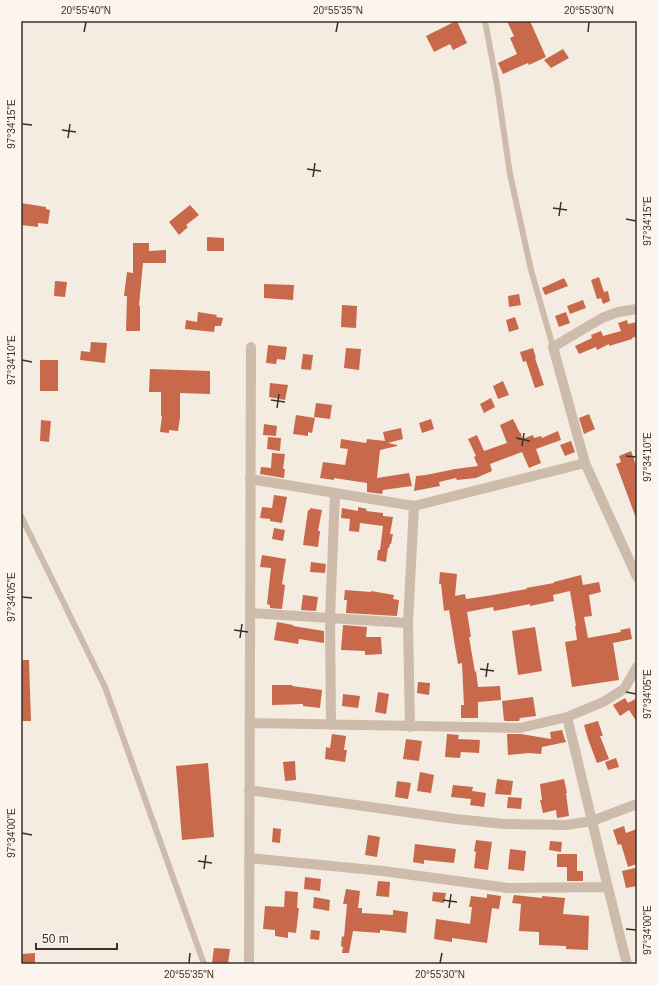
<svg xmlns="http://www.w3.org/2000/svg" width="658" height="985" viewBox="0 0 658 985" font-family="Helvetica,sans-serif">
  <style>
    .building { fill: #c8694b }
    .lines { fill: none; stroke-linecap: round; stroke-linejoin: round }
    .lane { stroke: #cdbbac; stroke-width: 6 }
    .street { stroke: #cdbbac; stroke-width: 10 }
    .ticks { fill: none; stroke: #3b302b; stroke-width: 1.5 }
    .neatline { fill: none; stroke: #3b302b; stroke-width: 1.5 }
    .ticks-label { font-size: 10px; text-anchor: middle; fill: #3b302b }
  </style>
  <rect width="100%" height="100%" fill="#f4ebe1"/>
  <!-- building -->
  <path class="building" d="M456,21H457L467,43L453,50L450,44L434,52L426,36Z
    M507,21H530L546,57L529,65L528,63L503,74L498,63L517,54L510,38L514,36Z
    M563,49L569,58L551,68L544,60Z
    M21,203L46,207V209L50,210L48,224L38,223V227L21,225Z
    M190,205L199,215L186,225L188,227L179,235L169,222Z
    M207,237L224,238V251H207Z
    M133,243H149V251L166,250V263H143L139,306H140V331H126L127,296H124L127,272L133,273Z
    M599,277L604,292L608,291L610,301L603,304L601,298L597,299L591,280Z
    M564,278L568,286L545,295L542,288Z
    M55,281L67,282L65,297L54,296Z
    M264,284L294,285L293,300L264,298Z
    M519,294L521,305L509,307L508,296Z
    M583,300L586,308L570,314L567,306Z
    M342,305L357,306L356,328L341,327Z
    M198,312L217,315L216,317L223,318L221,326H215L214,332L185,329L186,320L197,322Z
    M566,312L570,323L559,327L555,316Z
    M515,317L519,329L509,332L506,320Z
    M627,320L628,324L637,322V336L632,338V339L609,346V344L597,350L596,347L579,354L575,346L592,338L591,335L601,331L603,336L621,331L618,323Z
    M91,342L107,343L105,363L80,360L81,351L90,352Z
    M268,345L287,347L285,360L277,359L276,364L266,363Z
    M346,348L361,349L359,370L344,368Z
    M533,348L536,358H535L544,385L535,388L526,361L523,362L520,352Z
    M303,354L313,355L311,370L301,369Z
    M40,360H58V391H40Z
    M150,369L210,371V394L180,393V418L178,431L169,430V433L160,432L162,416H161V392H149Z
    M503,381L509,395L498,399L493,386Z
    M270,383L288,385L285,400L269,397Z
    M491,398L495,407L484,413L480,404Z
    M316,403L332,405L330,419L314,417Z
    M589,414L595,429L584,434L579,418Z
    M296,415L315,418L312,433L308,432V436L293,434Z
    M431,419L434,429L422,433L419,423Z
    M513,419L520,433H521L522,439L533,435L534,438L541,436L542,438L558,431L561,440L536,449L541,463L529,468L522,452L490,464L492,471L476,478L457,480L456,478L439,482L440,486L414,491L416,476L426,475L455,469L478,466L474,457L476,456L468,439L477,435L484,451L507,443L500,425Z
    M41,420L51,421L49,442L40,441Z
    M264,424L277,426L276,436L263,435Z
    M401,428L403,439L388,443L397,445V446L380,450L377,478L409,473L412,486L383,490L382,494L367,492V483L334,478V480L320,478L323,462L345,465L348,449L340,448L341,439L366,443L367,439L385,441L383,432Z
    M268,437L281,438L280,451L267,449Z
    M571,441L575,452L565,456L560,445Z
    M631,451L637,468V518H636L616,464L621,462L619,456Z
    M272,453L285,454L283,469H285L284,478L260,474L261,467L271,468Z
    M274,495L287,497L282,523L270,521V519L260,518L262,507L272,508Z
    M358,507L367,509L366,511L383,513V516L393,517L390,534H393L391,544H390L389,548H388L386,562L377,560L378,550H380L383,526L360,523L359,532L349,531L350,519L341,518L342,508L358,511Z
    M310,508L322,510L318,531H320L318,547L303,545L308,510H310Z
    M274,528L285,530L283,541L272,539Z
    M262,555L286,559L282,584L285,585L282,609L270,608V605L267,604L271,568L260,567Z
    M311,562L326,564L325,573L310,572Z
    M440,572L457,574L455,596L465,594L466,599L487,596L527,589L526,588L554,583V582L581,575L583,585L599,582L601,592L589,595L592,616L584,617L588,638L621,632L620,630L630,628L632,639L613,643L619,680L572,687L565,642L577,640L575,626H576L570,591L553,595L554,601L530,606V604L494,611L493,607L467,612L471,637H469L475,672L476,671L478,687L500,686L501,700L478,702V718H461V705H464L462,663L458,664L449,610L444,611L441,584H439Z
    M345,590L371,592V591L394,595L393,599L399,600L397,616L346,613L347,600H344Z
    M303,595L318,597L316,611L301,610Z
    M277,622L293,625V626L324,631V643L299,639L298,644L274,640Z
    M343,625L367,627L366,637H381L382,654L365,655V651L341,650Z
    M535,627L542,671L518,675L512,631Z
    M21,660H29L31,721H21Z
    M418,682L430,683L429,695L417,693Z
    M272,685H292V686L322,690L320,708L303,706V704L272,705Z
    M378,692L389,694L386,714L375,712Z
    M343,694L360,696L358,708L342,706Z
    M533,697L536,716L520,718L519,721H505L504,720L502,701Z
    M625,698L628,703L637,698V722L629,710L620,716L613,705Z
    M598,721L603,736H600L609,759L597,763L588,739L584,725Z
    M562,730L565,740L566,741V742L542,747L541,754L529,753L508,755L507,734H521L551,739L550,732Z
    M332,734L346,736L344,750H347L345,762L325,759L326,747L330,748Z
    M447,734L459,735L458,739L480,740L479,753L461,752L460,758L445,757Z
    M406,739L422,741L419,761L403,759Z
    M616,758L619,767L608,770L605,762Z
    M295,761L296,780L285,781L283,762Z
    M208,763L214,837L182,840L176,766Z
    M420,772L434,775L431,793L417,791Z
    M497,779L513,781L511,795L495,794Z
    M564,779L567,793H566L569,816L557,818L556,810L543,813L540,800H542L540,784Z
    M397,781L411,783L408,799L395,797Z
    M453,785L473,787L472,791L486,793L484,807L470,805L471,799L451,797Z
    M508,797L522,798L521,809L507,808Z
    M624,826L626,833L637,829V864L628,867L621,844L618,845L613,830Z
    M273,828L281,829L280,843L272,842Z
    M368,835L380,837L377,857L365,855Z
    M476,840L492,842L488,870L474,868L476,852L474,851Z
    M550,841L562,842L561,852L549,850Z
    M415,844L456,849L454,863L424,860V864L413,862Z
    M510,849L526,851L524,871L508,869Z
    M557,854H577V871H583V881H567V867H557Z
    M635,868L637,877V886L626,888L622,871Z
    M305,877L321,879L320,891L304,889Z
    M378,881L390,882L389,897L376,896Z
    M346,889L360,891L358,908H362V913L393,915V910L408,912L406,933L380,930V933L353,931L349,953H342L343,947L341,946L342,936L344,937L347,904H343Z
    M285,891L298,892L297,908H299L296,933L288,932V938L275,936V930L263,929L265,906L284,907Z
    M433,892L446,893L444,903L432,901Z
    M487,894L501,896L499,909L492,908L487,943L452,938V942L434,939L436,919L470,924L472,907H469L471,896L487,898Z
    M514,895L542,898V896L565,898L563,914L589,916L588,950L566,949V946L539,945V932L519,931L521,904L512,903Z
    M314,897L330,900L329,911L313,908Z
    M311,930L320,931L319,940L310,939Z
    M214,948L230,949L228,964L212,963Z
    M35,953V964H21V954Z"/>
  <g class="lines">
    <!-- lane -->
    <path class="lane" d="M485,21L497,85L510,174L531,270L553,347
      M21,516L105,687L204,964"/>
    <!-- street -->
    <path class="street" d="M637,309L618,312L602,318L553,347L585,463L637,577
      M250,479L414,506L585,463
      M250,613L408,623
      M567,717C587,799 606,882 627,964
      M250,723L520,728L567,717L603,702L624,689L637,667
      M331,725L330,618L335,493
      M410,727L408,623L414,506
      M249,790L456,819L504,824L566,825L592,821L637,804
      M249,858L383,871L508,888L607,887
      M249,964L251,347"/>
  </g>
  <!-- ticks -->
  <path class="ticks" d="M84,32L86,22M336,32L338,22M588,32L589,22M22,124L32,125M62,130L76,132M68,138L70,124M307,169L321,171M313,177L315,163M553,208L567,210M559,216L561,202M626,219L636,221M22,360L32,362M271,400L285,402M277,408L279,394M516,438L530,441M522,446L524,433M626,456L636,457M22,597L32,598M234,630L248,632M240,638L242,624M480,669L494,671M486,677L488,663M626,692L636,694M22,833L32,835M198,861L212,863M204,869L206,855M443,900L457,902M449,908L451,894M626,929L636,930M189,963L190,953M440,963L442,953"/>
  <!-- border -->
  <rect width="658" height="985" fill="none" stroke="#fbf5ee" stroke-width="44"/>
  <!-- scale -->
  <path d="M36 943v6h81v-6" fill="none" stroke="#3b302b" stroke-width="2"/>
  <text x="42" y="943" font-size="12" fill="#3b302b" stroke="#fbf5ee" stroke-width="3" paint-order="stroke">50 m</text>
  <rect x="22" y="22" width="614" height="941" class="neatline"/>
  <g class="ticks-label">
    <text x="86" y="14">20°55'40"N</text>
    <text x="338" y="14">20°55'35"N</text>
    <text x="589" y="14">20°55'30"N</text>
    <text transform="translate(11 124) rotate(-90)" y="4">97°34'15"E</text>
    <text transform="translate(647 221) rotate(-90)" y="4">97°34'15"E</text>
    <text transform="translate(11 360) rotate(-90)" y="4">97°34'10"E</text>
    <text transform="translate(647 457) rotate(-90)" y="4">97°34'10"E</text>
    <text transform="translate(11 597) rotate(-90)" y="4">97°34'05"E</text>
    <text transform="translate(647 694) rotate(-90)" y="4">97°34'05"E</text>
    <text transform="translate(11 833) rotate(-90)" y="4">97°34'00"E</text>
    <text transform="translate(647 930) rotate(-90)" y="4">97°34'00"E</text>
    <text x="189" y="978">20°55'35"N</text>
    <text x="440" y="978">20°55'30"N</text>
  </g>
</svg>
